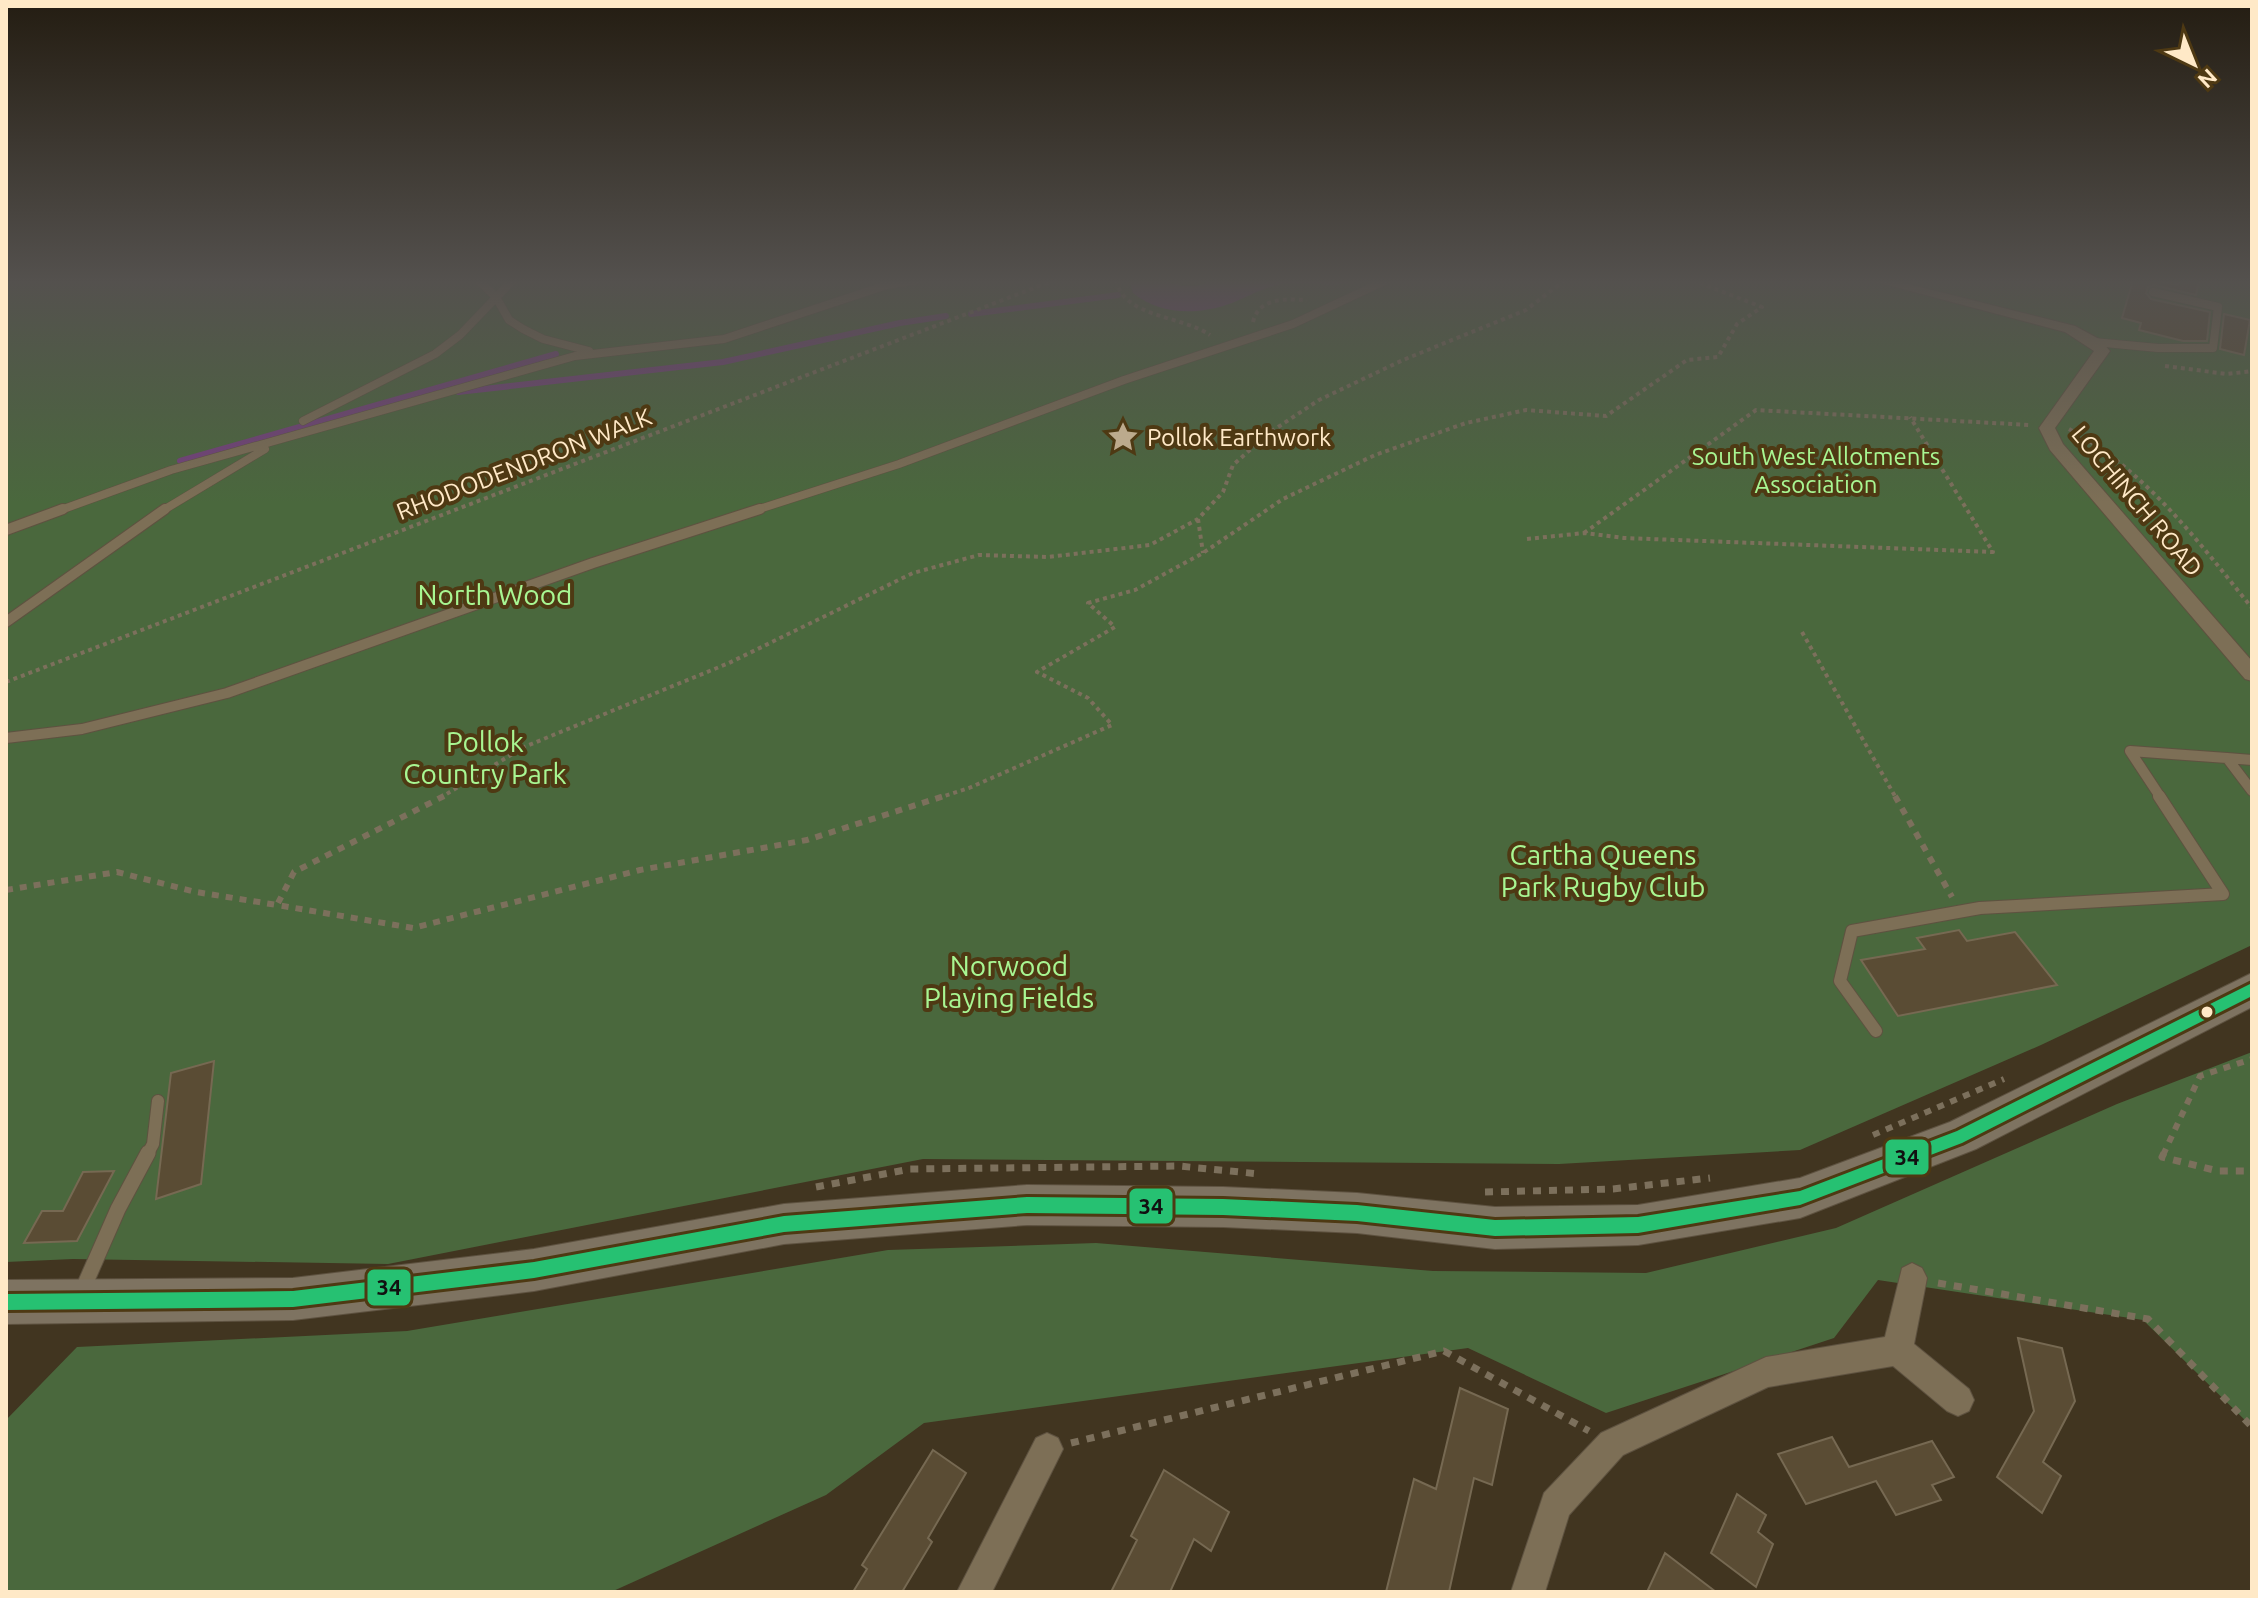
<svg xmlns="http://www.w3.org/2000/svg" width="2258" height="1598" viewBox="0 0 2258 1598" font-family="Ubuntu,sans-serif">
  <style>
    .green { fill: #4a683d }
    .water { fill: #74417e }
    .lines { fill: none; stroke-linecap: round; stroke-linejoin: round }
    .stream { stroke: #74417e; stroke-width: 6 }
    .building { fill: #5a4c34; stroke: #766952; stroke-width: 2 }
    .lane-far3-casing { stroke: #5e5240; stroke-width: 9 }
    .lane-far2-casing { stroke: #5e5240; stroke-width: 12 }
    .lane-far1-casing { stroke: #5e5240; stroke-width: 14 }
    .lane-casing { stroke: #5e5240; stroke-width: 17 }
    .street-casing { stroke: #5e5240; stroke-width: 2 }
    .secondary-casing { stroke: #5e5240; stroke-width: 2 }
    .path-far2 { stroke: #7c705c; stroke-width: 4; stroke-dasharray: 4 4; stroke-linecap: butt }
    .path-far1 { stroke: #7c705c; stroke-width: 6; stroke-dasharray: 7 7; stroke-linecap: butt }
    .path { stroke: #7c705c; stroke-width: 7; stroke-dasharray: 8 8; stroke-linecap: butt }
    .lane-far3 { stroke: #7d6f56; stroke-width: 8 }
    .lane-far2 { stroke: #7d6f56; stroke-width: 10 }
    .lane-far1 { stroke: #7d6f56; stroke-width: 12 }
    .lane { stroke: #7d6f56; stroke-width: 15 }
    .street { fill: #7d6f56; fill-rule: evenodd }
    .secondary { fill: #7e7361; fill-rule: evenodd }
    .bus-1-casing { stroke: #4e3913; stroke-width: 6 }
    .bus-1 { fill: #26c172; fill-rule: evenodd }
    .bus-dot { fill: #ffe9c7; stroke: #4e3913; stroke-width: 3 }
    .labels { text-anchor: middle; dominant-baseline: central; stroke-width: 8; stroke-linejoin: round; paint-order: stroke }
    .far-poi-label { font-size: 24px; fill: #ffe9c7; stroke: #4e3913; text-anchor: start }
    .far-park-label { font-size: 24px; fill: #a8f692; stroke: #4e3913 }
    .far-street-label { font-size: 24px; fill: #ffe9c7; stroke: #4e3913 }
    .park-label { font-size: 28px; fill: #a8f692; stroke: #4e3913 }
    .line-badge { stroke: #4e3913; stroke-width: 3 }
    .pale-badge-label { font-size: 22px; text-anchor: middle; font-weight: bold; fill: #111 }
  </style>
  <rect width="100%" height="100%" fill="#413520"/>
  <!-- green -->
  <path class="green" d="M6,280H2252V945L2041,1045L1800,1150L1559,1164L923,1159L388,1264L73,1259L6,1262Z
    M2252,1052V1427L2143,1320L1878,1280L1834,1338L1606,1413L1468,1348L924,1423L826,1495L611,1592H6V1420L77,1347L407,1331L888,1250L1096,1243L1433,1271L1646,1273L1836,1228L2117,1104Z"/>
  <!-- water -->
  <path class="water" d="M1129,280C1139,280 1153,277 1162,280C1178,286 1196,290 1212,280H1357C1334,289 1314,281 1290,283C1269,284 1252,295 1232,303C1200,315 1161,316 1133,293Z"/>
  <g class="lines">
    <!-- stream -->
    <path class="stream" d="M971,314L1118,295
      M458,392L723,362L900,323L946,316
      M180,461L556,354"/>
  </g>
  <!-- building -->
  <path class="building" d="M2133,280H2156L2178,285L2179,280H2199L2196,295L2154,285L2148,287L2146,293L2151,299L2210,312L2207,341H2183L2139,330L2141,323L2122,318Z
    M2224,314L2250,320L2244,355L2220,349Z
    M1959,930L1967,941L2015,932L2057,985L1898,1016L1861,960L1925,949L1917,938Z
    M214,1061L201,1184L156,1199L171,1073Z
    M114,1171L77,1241L24,1243L42,1211H63L83,1172Z
    M2018,1338L2062,1348L2075,1401L2043,1462L2061,1476L2042,1513L1997,1477L2034,1411Z
    M1460,1388L1508,1409L1492,1485L1474,1478L1449,1592H1386L1414,1479L1436,1489Z
    M1832,1437L1849,1467L1932,1441L1954,1477L1932,1485L1941,1500L1896,1515L1876,1481L1806,1504L1778,1454Z
    M933,1450L966,1473L928,1538L932,1542L902,1592H853L867,1569L862,1565Z
    M1164,1470L1229,1512L1211,1551L1194,1539L1170,1592H1111L1137,1540L1131,1536Z
    M1737,1494L1766,1515L1758,1532L1773,1544L1756,1587L1711,1553Z
    M1665,1553L1716,1592H1647Z"/>
  <g class="lines">
    <defs>
      <path id="lane-far3" d="M478,280L496,297L509,320L523,329L543,339L589,351
        M2094,342L2158,348H2213L2218,307L2153,292
        M303,421L435,354L460,335L513,280
        M58,511L171,470L575,356L724,339L887,285L917,280
        M162,511L265,449
        M753,511L899,464L1124,380L1293,324L1387,280"/>
      <path id="lane-far2" d="M6,530L63,509
        M6,622L165,509
        M6,738L82,729L227,693L593,563L760,509
        M2227,758L2252,760
        M2161,798L2130,751L2227,758L2252,791"/>
      <path id="lane-far1" d="M1876,1031L1840,981L1852,931L1980,908L2223,894L2159,796
        M147,1155L153,1144L158,1101"/>
      <path id="lane" d="M82,1291L118,1209L148,1153"/>
      <path id="street" d="M1869,280H1892L2075,326L2099,339L2110,351L2055,428L2063,444L2252,661V681L2245,679L2050,450L2039,428L2094,351L2065,332Z
        M1912,1263L1922,1268L1927,1278L1914,1344L1969,1389L1974,1400L1969,1411L1958,1416L1947,1411L1893,1366L1768,1387L1623,1455L1569,1515L1545,1592H1511L1544,1493L1601,1433L1766,1357L1885,1337L1902,1268Z
        M1047,1433L1058,1438L1063,1449L992,1592H957L1036,1438Z"/>
      <path id="secondary" d="M2252,973V1007L1976,1149L1800,1218L1638,1245L1495,1249L1357,1233L1223,1227L1027,1225L784,1244L534,1291L293,1320L6,1324V1280L293,1278L534,1249L784,1204L1027,1185L1223,1187L1357,1193L1495,1207L1638,1205L1800,1178L1950,1122Z"/>
    </defs>
    <!-- lane-far3 casing -->
    <use href="#lane-far3" class="lane-far3-casing"/>
    <!-- lane-far2 casing -->
    <use href="#lane-far2" class="lane-far2-casing"/>
    <!-- lane-far1 casing -->
    <use href="#lane-far1" class="lane-far1-casing"/>
    <!-- lane casing -->
    <use href="#lane" class="lane-casing"/>
    <!-- street casing -->
    <use href="#street" class="street-casing"/>
    <!-- secondary casing -->
    <use href="#secondary" class="secondary-casing"/>
    <!-- path-far2 -->
    <path class="path-far2" d="M1116,280C1124,318 1181,315 1210,335
      M1253,322C1259,297 1286,299 1307,300
      M2165,366L2227,374L2252,371
      M2069,429C2147,472 2197,540 2252,608
      M1198,519L1203,553
      M1584,533L1756,410L2030,425
      M1527,539L1584,533L1624,538L1993,552L1910,417
      M1802,632L1896,798
      M6,682L1055,280
      M440,798L524,747L729,663L913,573L979,555L1048,557L1150,545L1198,519L1223,492L1233,465L1269,433L1319,400L1403,360L1526,310L1565,280
      M938,798L969,788L1112,725L1088,698L1037,672L1115,627L1088,603L1135,590L1203,553L1283,499L1375,455L1466,423L1526,410L1606,416L1687,360L1718,357L1737,324L1762,307L1692,280"/>
    <!-- path-far1 -->
    <path class="path-far1" d="M444,796L294,872L277,905L413,928L640,870L807,840L944,796
      M1895,796L1952,897
      M6,890L117,872L196,892L277,905
      M1873,1135L2004,1079
      M2163,1155L2200,1076L2252,1059"/>
    <!-- path -->
    <path class="path" d="M2164,1153L2162,1157L2218,1171H2252
      M816,1187L910,1169L1179,1166L1260,1174
      M1485,1192L1613,1189L1710,1178
      M1938,1283L2148,1319L2252,1427
      M1071,1443L1444,1351L1589,1431"/>
    <!-- lane-far3 -->
    <use href="#lane-far3" class="lane-far3"/>
    <!-- lane-far2 -->
    <use href="#lane-far2" class="lane-far2"/>
    <!-- lane-far1 -->
    <use href="#lane-far1" class="lane-far1"/>
    <!-- lane -->
    <use href="#lane" class="lane"/>
    <!-- street -->
    <use href="#street" class="street"/>
    <!-- secondary -->
    <use href="#secondary" class="secondary"/>
    <defs>
      <path id="bus-1" d="M2252,983V996L1962,1143L1800,1205L1638,1233L1495,1236L1357,1221L1223,1215L1027,1213L784,1232L534,1278L293,1307L6,1310V1294L293,1291L534,1262L784,1216L1027,1197L1223,1199L1357,1205L1495,1220L1638,1217L1800,1191L1957,1131Z"/>
    </defs>
    <!-- bus-1 casing -->
    <use href="#bus-1" class="bus-1-casing"/>
    <!-- bus-1 -->
    <use href="#bus-1" class="bus-1"/>
  </g>
  <!-- sky -->
  <linearGradient id="sky" x2="0" y2="1"><stop stop-color="#241d12"/><stop offset="0.56" stop-color="#54514e"/><stop offset="1" stop-color="#54514e" stop-opacity="0"/></linearGradient>
  <rect width="2258" height="503" fill="url(#sky)"/>
  <!-- icons -->
  <defs>
    <symbol id="sight-bare" viewBox="-9 -9 18 18"><path d="M0-6L1.8-2.2L6-1.7L2.9 1.2L3.7 5.4L0 3.3L-3.7 5.4L-2.9 1.2L-6-1.7L-1.8-2.2Z" fill="#bcaa8d" stroke="#4e3913" stroke-width="2.5" paint-order="stroke"/></symbol>
  </defs>
  <g fill-rule="evenodd">
    <use href="#sight-bare" x="1101" y="415" width="44" height="44"/>
  </g>
  <!-- markers -->
  <circle class="bus-dot" cx="2207" cy="1012" r="7"/>
  <g class="labels">
    <!-- far-poi labels -->
    <g class="far-poi-label">
      <text x="1147" y="437">Pollok Earthwork</text>
    </g>
    <!-- far-park labels -->
    <g class="far-park-label">
      <text x="1816" y="456">South West Allotments<tspan x="1816" dy="28">Association</tspan></text>
    </g>
    <!-- far-street labels -->
    <g class="far-street-label">
      <text transform="translate(524 464) rotate(-21)">RHODODENDRON WALK</text>
      <text transform="translate(2137 501) rotate(50)">LOCHINCH ROAD</text>
    </g>
    <!-- park labels -->
    <g class="park-label">
      <text x="495" y="594">North Wood</text>
      <text x="485" y="741">Pollok<tspan x="485" dy="32">Country Park</tspan></text>
      <text x="1603" y="854">Cartha Queens<tspan x="1603" dy="32">Park Rugby Club</tspan></text>
      <text x="1009" y="965">Norwood<tspan x="1009" dy="32">Playing Fields</tspan></text>
    </g>
  </g>
  <g class="line-badge">
    <rect x="1884" y="1138" width="46" height="38" rx="8" fill="#26c172"/>
    <rect x="1128" y="1187" width="46" height="38" rx="8" fill="#26c172"/>
    <rect x="366" y="1268" width="46" height="39" rx="8" fill="#26c172"/>
  </g>
  <g class="pale-badge-label">
    <text x="1907" y="1165">34</text>
    <text x="1151" y="1214">34</text>
    <text x="389" y="1295">34</text>
  </g>
  <!-- border -->
  <rect width="2258" height="1598" fill="none" stroke="#ffe9c7" stroke-width="16"/>
  <!-- north arrow -->
  <g transform="translate(2194 64) rotate(137)" stroke="#4e3913" stroke-width="6" paint-order="stroke">
  <path d="M0-6L14 30L0 20L-14 30Z" fill="#ffe9c7"/>
  <text y="-12" font-size="22" font-weight="bold" text-anchor="middle" fill="#ffe9c7">N</text>
  </g>
</svg>
